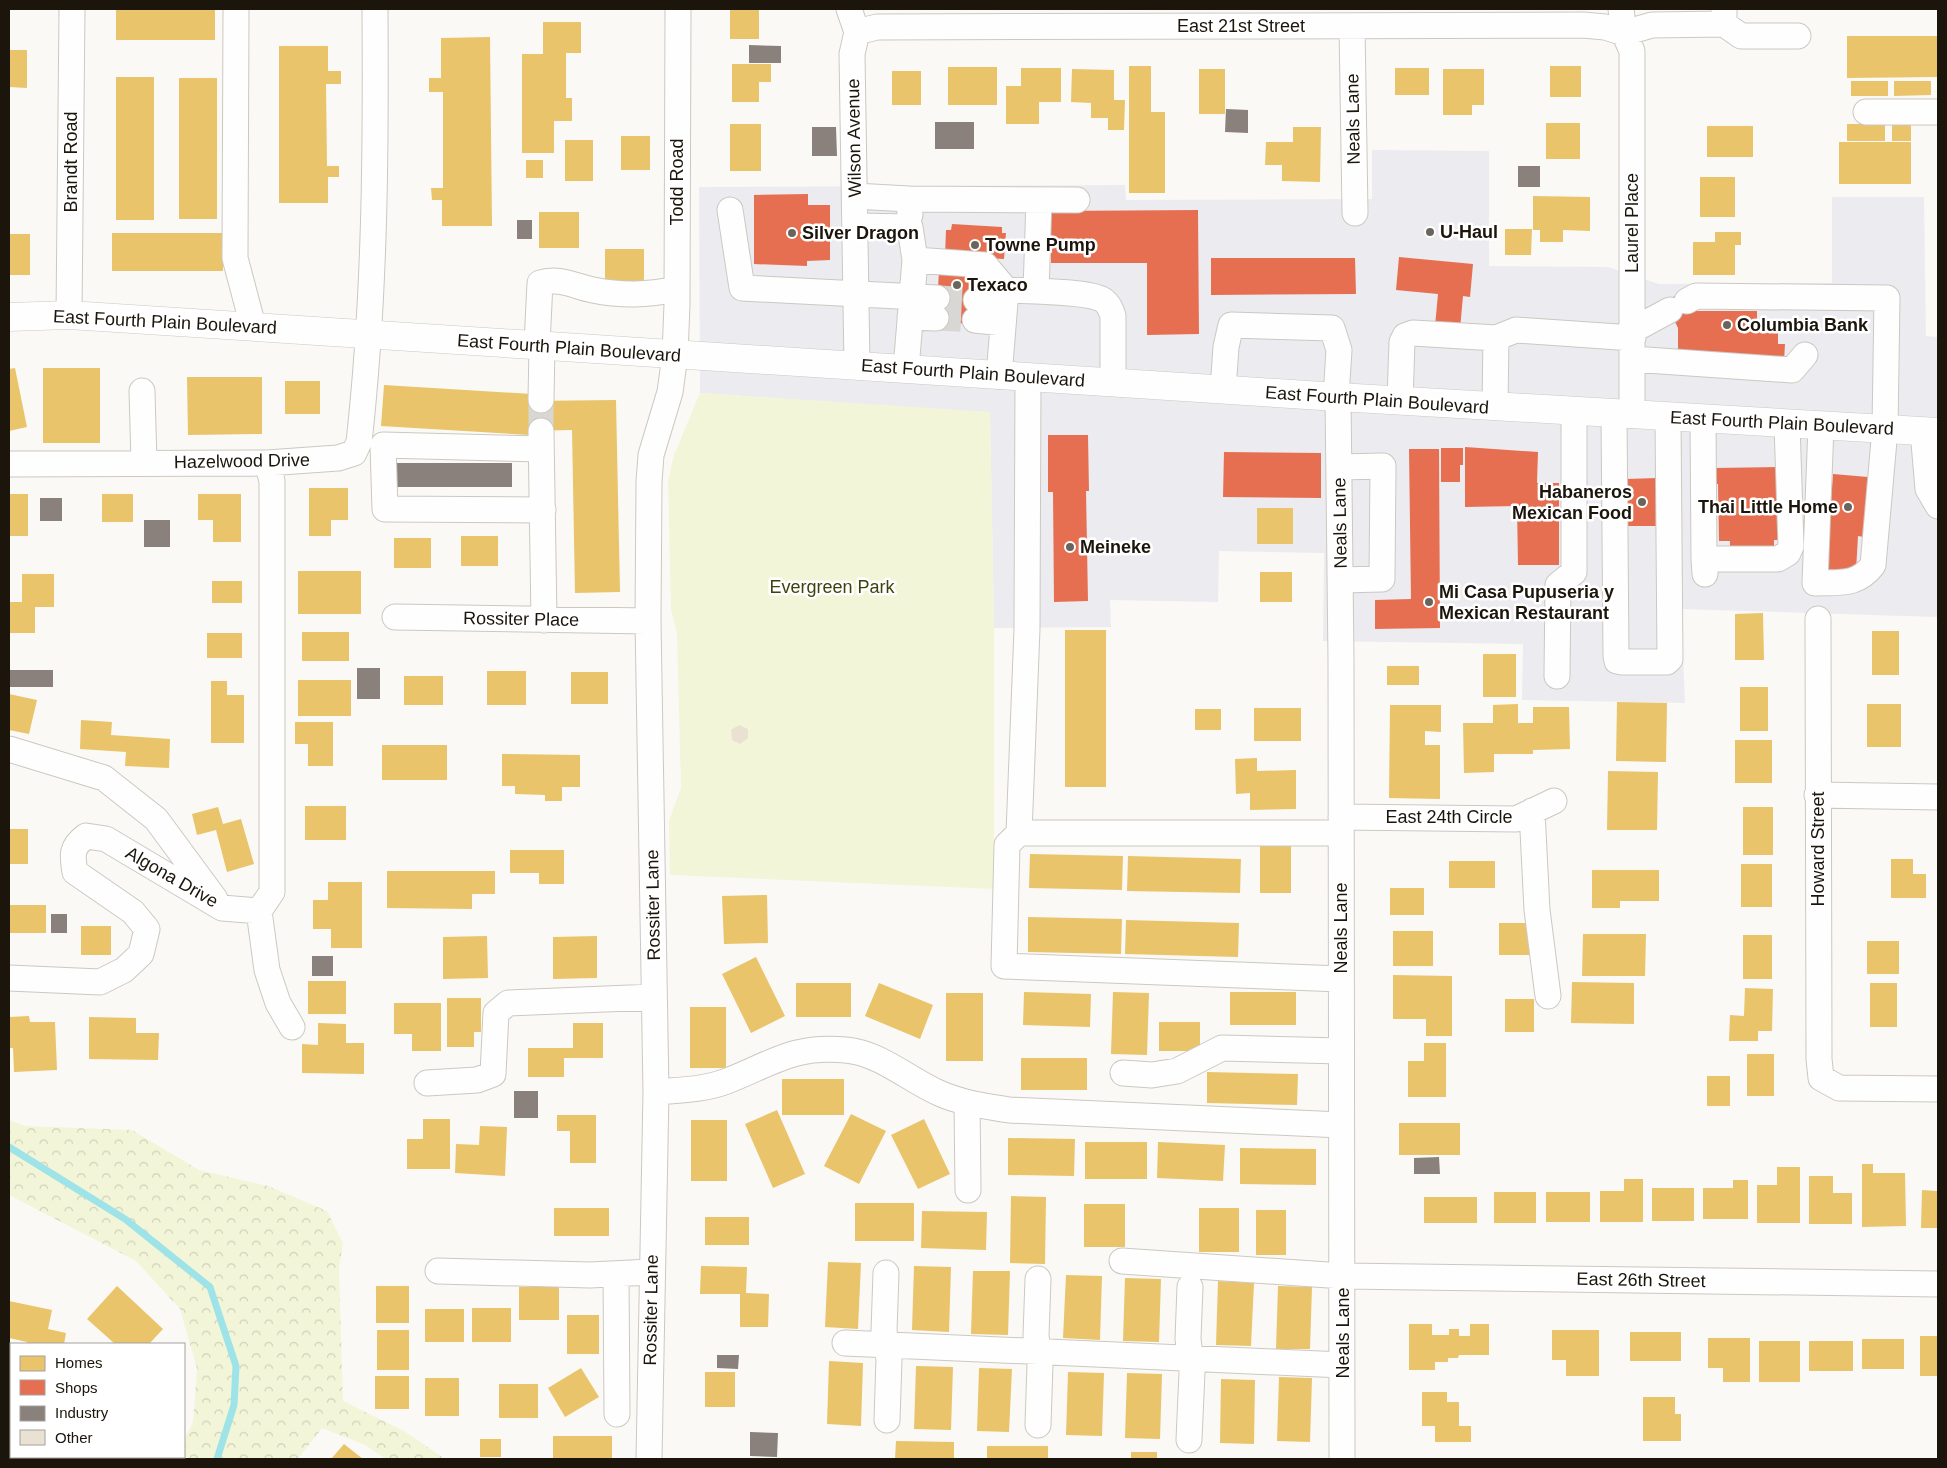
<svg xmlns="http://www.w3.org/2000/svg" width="1947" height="1468" viewBox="0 0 1947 1468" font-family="Arial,sans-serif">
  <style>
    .commercial { fill: #ecebef }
    .forest { fill: url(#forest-crowns) }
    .park { fill: #f3f5d9 }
    .homes { fill: #e9c46a }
    .shops { fill: #e76f51 }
    .industry { fill: #8a817c }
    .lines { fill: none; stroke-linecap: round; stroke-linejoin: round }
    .stream { stroke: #9de3e7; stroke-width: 7 }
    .building { fill: #e9e1d2 }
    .minor-tunnel { stroke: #d9d7d3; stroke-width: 25; stroke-dasharray: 25 12; stroke-linecap: butt }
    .minor-casing { stroke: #ccc8c1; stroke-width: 27 }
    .major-casing { stroke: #ccc8c1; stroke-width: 29 }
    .minor { stroke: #fefefe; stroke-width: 25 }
    .major { stroke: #fefefe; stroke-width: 28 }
    .poi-dot { fill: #69655d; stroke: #fff; stroke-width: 2 }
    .labels { text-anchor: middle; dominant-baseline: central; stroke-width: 5; stroke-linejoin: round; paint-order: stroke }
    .street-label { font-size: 18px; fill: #1b150b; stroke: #fff }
    .poi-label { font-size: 18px; font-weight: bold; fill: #1b150b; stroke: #fff; text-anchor: start }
    .park-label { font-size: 18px; fill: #3f420a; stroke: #fff }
  </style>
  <defs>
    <pattern id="forest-crowns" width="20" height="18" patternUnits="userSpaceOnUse" patternTransform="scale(1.25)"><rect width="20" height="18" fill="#f3f5d9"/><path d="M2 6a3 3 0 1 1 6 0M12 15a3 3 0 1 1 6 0" fill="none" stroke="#d0d1b9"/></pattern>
  </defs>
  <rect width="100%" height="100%" fill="#fbf9f6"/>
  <!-- commercial -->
  <path class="commercial" d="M1372,150L1489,151V266L1608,267L1659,284L1832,283V197H1924L1926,336L1938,337V617L1681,609L1685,703L1522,700L1523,644L1323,641L1324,553L1219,551L1218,602L1110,600L1111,627L994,628L990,413L700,393L699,187L1125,185L1126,200L1372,199Z"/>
  <!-- forest -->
  <path class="forest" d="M9,1120L26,1126L132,1130L199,1170L268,1186L327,1211L343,1243L339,1268L343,1401L404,1431L445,1459H386L365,1445L322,1428L298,1459H174L175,1457H184V1440L193,1422L197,1369L180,1309L136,1261L9,1195Z"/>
  <!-- park -->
  <path class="park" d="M700,393L990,412L994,628V889L670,875L669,821L681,788L677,634L671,609L668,481L674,455Z
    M9,1381L11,1383V1457H108L111,1459H9Z"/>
  <!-- homes -->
  <path class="homes" d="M116,9H215V40H116Z
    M730,9H759V39H730Z
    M543,22H581V53H566V98H572V121H554V153H522V54H543Z
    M1847,36H1938V77L1847,78Z
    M490,37L492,226H442V200H432L431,188H443V92H429V78H441V38Z
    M279,46H328V71H341V84H326L327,166H339V177H328V203H279Z
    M9,50H27V88L9,87Z
    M732,64H771V82H759V102H732Z
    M1129,66H1151V112H1165V193H1129Z
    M1550,66H1581V97H1550Z
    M948,67H997V105H948Z
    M1021,68H1061V102H1039V124H1006V86H1021Z
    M1395,68H1429V95H1395Z
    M1072,69L1114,70V100H1125L1124,130H1108V118H1091V103L1071,102Z
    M1199,69H1225V114H1199Z
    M1443,69H1484V105H1472V115H1443Z
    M892,71H921V105H892Z
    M116,77H154V220H116Z
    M179,78H217V219H179Z
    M1851,81H1888V96H1851Z
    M1894,81H1931V95L1894,96Z
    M1546,123H1580V159H1546Z
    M730,124H761V171H730Z
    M1847,124H1885V141H1847Z
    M1892,124H1911V141H1892Z
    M1707,126H1753V157H1707Z
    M1293,127H1321L1320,182L1282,181V165H1265L1266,142H1293Z
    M621,136H650V170H621Z
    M565,140H593V181H565Z
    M1839,142H1911V184H1839Z
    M526,160H543V178H526Z
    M1700,177H1735V217H1700Z
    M1533,196L1590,197V231L1563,230V242H1540V230H1533Z
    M539,212H579V248H539Z
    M1505,229H1532L1531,255H1505Z
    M1715,232H1741V245H1735V275H1693V242H1715Z
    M112,233H223V271H112Z
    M9,234H30V275H9Z
    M605,249H644V285H605Z
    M15,368L27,427L9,431V369Z
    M43,368H100V443H43Z
    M187,377H262V434L188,435Z
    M285,381H320V414H285Z
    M384,385L532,394L531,401L616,400L620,592L575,593L572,430L529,431V435L381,426Z
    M309,488H348V520H331V536H309Z
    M9,494H28V536H9Z
    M102,494H133V522H102Z
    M198,494H241V542H213V520H198Z
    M1257,508H1293V544H1257Z
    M461,536H498V566H461Z
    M394,538H431V568H394Z
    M298,571H361V614H298Z
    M1260,572H1292V602H1260Z
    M22,574H54V607H35V633H9V602H22Z
    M212,581H242V603H212Z
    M1763,613L1764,660H1735V614Z
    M1065,630H1106V787H1065Z
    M1872,631H1899V675H1872Z
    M302,632H349V661H302Z
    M207,633H242V658H207Z
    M1483,654H1516V697H1483Z
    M1387,666H1419V685H1387Z
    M487,671H526V705H487Z
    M571,672H608V704H571Z
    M404,676H443V705H404Z
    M298,680H351V716H298Z
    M211,681H227V695H244V743H211Z
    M1740,687H1768V731H1740Z
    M9,694L37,700L29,734L9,730Z
    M1617,702L1667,703L1666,762L1616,761Z
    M1518,704V723H1533V707H1569L1570,749L1533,750V754H1494V772L1464,773L1463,723H1493V705Z
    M1867,704H1901V747H1867Z
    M1390,705H1441V732L1425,731V745H1440V799L1389,798Z
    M1254,708H1301V741H1254Z
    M1195,709H1221V730H1195Z
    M81,720L112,722L111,735L170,739L169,768L125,766L126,752L80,749Z
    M295,722H333V766H308V744H295Z
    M1735,740H1772V783H1735Z
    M382,745H447V780H382Z
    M502,754L580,755V787H562V801H545V795L515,794V786H502Z
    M1257,758V771L1296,770V809L1250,810V793L1236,794L1235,759Z
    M1608,771L1658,772L1657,830H1607Z
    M305,806H346V840H305Z
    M218,807L223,824L241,819L254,864L227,872L216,830L197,835L192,814Z
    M1743,807H1773V855H1743Z
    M9,829H28V864H9Z
    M1260,841H1291V893H1260Z
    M510,850H564V884H539V873H510Z
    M1030,854L1123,856L1122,890L1029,888Z
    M1128,856L1241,859L1240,893L1127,891Z
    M1891,859H1913V874H1926V898H1891Z
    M1449,861H1495V888H1449Z
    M1741,864H1772V907H1741Z
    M1592,870H1659V901H1620V908H1592Z
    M387,871H495V894H472V909L387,908Z
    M328,882H362V948H331V929H313V900H328Z
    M1390,888H1424V915H1390Z
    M767,895L768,943L724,944L722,896Z
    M9,905H46V933H9Z
    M1028,917L1122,919L1121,954L1028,952Z
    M1126,920L1239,923L1238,957L1125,954Z
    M1499,923H1529V955H1499Z
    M81,926H111V955H81Z
    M1393,931H1433V966H1393Z
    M1583,934H1646L1645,976H1582Z
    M1743,935H1772V979H1743Z
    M487,936L488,978L443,979V937Z
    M597,936V978L553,979V937Z
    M1867,941H1899V974H1867Z
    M756,957L785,1016L751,1033L722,974Z
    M1393,975L1452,976V1036H1426V1019H1393Z
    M308,981H346V1014H308Z
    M1572,982L1634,983V1024L1571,1023Z
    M796,983H851V1017H796Z
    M879,983L933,1005L920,1039L865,1016Z
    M1870,983H1897V1027H1870Z
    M1745,988L1773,989L1772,1031H1758V1041H1729L1730,1015L1744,1016Z
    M1024,992L1091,994L1090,1027L1023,1025Z
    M1113,992L1149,993L1147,1055L1111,1054Z
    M1230,992H1296V1025H1230Z
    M946,993H983V1061H946Z
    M447,998H481V1032H474V1047H447Z
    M1505,999H1534V1032H1505Z
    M394,1003H441V1051H412V1034H394Z
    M690,1007H726V1068H690Z
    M29,1016L30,1022H55L57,1070L14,1072L13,1048H9V1017Z
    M89,1017L136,1018V1033H159L158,1060L89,1059Z
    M1159,1022H1200V1051H1159Z
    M318,1023L346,1024V1043H364V1074L302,1073V1044L318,1045Z
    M573,1023H603V1058H564V1077H528V1048H573Z
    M1424,1043H1446V1097H1408V1061H1424Z
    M1747,1054H1774V1096H1747Z
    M1021,1058H1087V1090H1021Z
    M1207,1072L1298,1074L1297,1105L1207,1103Z
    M1707,1076H1730V1106H1707Z
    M782,1079H844V1115H782Z
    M777,1110L805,1174L773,1188L745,1124Z
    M851,1114L886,1131L859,1184L824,1166Z
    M557,1115H596V1163H570V1131H557Z
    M423,1119H450V1169H407V1139H423Z
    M924,1119L950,1174L918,1189L891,1135Z
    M691,1120H727V1181H691Z
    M1399,1123H1460V1155H1399Z
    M480,1126L507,1127L505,1176L455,1173L456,1144L479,1145Z
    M1008,1138L1075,1139L1074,1176L1008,1175Z
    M1085,1142H1147V1179H1085Z
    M1158,1142L1225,1145L1223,1181L1157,1178Z
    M1240,1148L1316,1149V1185L1240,1184Z
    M1862,1164H1873V1173H1905L1906,1226L1862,1227Z
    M1777,1167H1800V1223H1757V1185H1777Z
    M1809,1176H1833V1193H1852V1224H1809Z
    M1624,1179H1643V1222H1600V1191H1624Z
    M1733,1180H1748V1219H1703V1188H1733Z
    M1652,1188H1694V1221H1652Z
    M1922,1190L1937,1191L1938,1228H1921Z
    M1494,1192H1536V1223H1494Z
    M1546,1192H1590V1222H1546Z
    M1011,1196L1046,1197L1045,1264L1010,1263Z
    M1424,1197H1477V1223H1424Z
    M855,1203H914V1241H855Z
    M1084,1204H1125V1247H1084Z
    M554,1208H609V1236H554Z
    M1199,1208H1239V1252H1199Z
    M1256,1210H1286V1255H1256Z
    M922,1211L987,1212L986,1250L921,1248Z
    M705,1217H749V1245H705Z
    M828,1262L861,1263L858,1329L825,1327Z
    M701,1266L747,1267L746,1293L769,1294L768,1327H740V1294H700Z
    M914,1266L951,1267L949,1332L912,1330Z
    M973,1271H1010L1008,1335L971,1334Z
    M1066,1275L1102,1276L1100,1340L1063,1338Z
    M1125,1278L1161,1279L1159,1342L1123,1341Z
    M1218,1281L1254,1283L1251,1346L1216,1345Z
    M117,1286L163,1329L149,1344H115L87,1319Z
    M376,1286H409V1323H376Z
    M1278,1286L1312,1287L1310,1349H1276Z
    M519,1287H559V1320H519Z
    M9,1301L52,1310L48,1329L66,1333L64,1344H27V1342L9,1338Z
    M472,1308H511V1342H472Z
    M425,1309H464V1342H425Z
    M567,1315H599V1354H567Z
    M1409,1324H1432V1335H1449V1329H1459V1336H1470V1324H1489V1355H1459L1458,1358H1448V1362H1435V1370H1409Z
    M377,1330H409V1370H377Z
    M1552,1330H1599V1376H1566V1360H1552Z
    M1630,1332H1681V1361H1630Z
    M1920,1336H1938V1376H1920Z
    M1708,1338H1750V1382H1723V1368H1708Z
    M1862,1339H1904V1369H1862Z
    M1759,1341H1800V1382H1759Z
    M1809,1341H1853V1371H1809Z
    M829,1361L863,1363L861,1426L827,1424Z
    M916,1366L953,1367L951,1430L914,1429Z
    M581,1368L599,1397L565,1417L548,1388Z
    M979,1368L1012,1369L1009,1432L977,1431Z
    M705,1372H735V1407H705Z
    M1068,1372L1104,1373L1102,1436L1066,1435Z
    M1127,1373L1162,1374L1160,1439L1125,1438Z
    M375,1376H409V1409H375Z
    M1279,1377L1312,1378L1310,1442L1277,1441Z
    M425,1378H459V1416H425Z
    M1221,1379L1255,1380L1254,1444L1220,1443Z
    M499,1384H538V1418H499Z
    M1422,1392H1447V1402H1459V1426H1471V1442H1435V1426H1422Z
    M1643,1397H1675V1414H1681V1441H1643Z
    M553,1436H612V1459H553Z
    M480,1439H501V1457H480Z
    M896,1441L954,1442V1459H895Z
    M344,1444L363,1459H331Z
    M987,1446H1048V1459H987Z
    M1131,1452H1157V1459H1131Z"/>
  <!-- shops -->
  <path class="shops" d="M808,194V205H830V260L807,261V266L754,264V195Z
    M1198,210L1199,334L1147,335V263H1051V211Z
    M952,224L1002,227V233H1006L1004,259L945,256L946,230H951Z
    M1399,257L1473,264L1470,297L1463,296L1460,329L1435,326L1438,294L1396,290Z
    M1211,258H1355L1356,294L1211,295Z
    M939,271L978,273L974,324L936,322Z
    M1683,292L1692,311H1757V323H1778V344H1785L1784,361L1678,356V328L1665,301Z
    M1048,435H1088L1089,491H1086L1088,601L1054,602L1053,492H1048Z
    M1465,447L1538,452L1537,483H1559V565H1518L1517,506L1465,507Z
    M1441,448H1463V465H1460V482H1441Z
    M1409,449H1439L1440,628L1375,629V600L1411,599Z
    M1224,452L1321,453V498L1223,497Z
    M1781,467L1782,540H1774V551L1730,552V541H1719L1718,484H1714V468Z
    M1833,474L1868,477L1864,537L1858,536L1856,571L1826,569Z
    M1657,478L1658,526H1627L1626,479Z"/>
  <!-- industry -->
  <path class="industry" d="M749,45L781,46V63H749Z
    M1226,109L1248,110V133L1225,132Z
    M935,122H974V149H935Z
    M812,127H836L837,156H812Z
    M1518,166H1540V187H1518Z
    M517,220H532V239H517Z
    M387,463H512V487H387Z
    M40,498H62V521H40Z
    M144,520H170V547H144Z
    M357,668H380V699H357Z
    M9,670H53V687H9Z
    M51,914H67V933H51Z
    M312,956H333V976H312Z
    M514,1091H538V1118H514Z
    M1439,1157L1440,1174H1414V1158Z
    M717,1355H739L738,1369L717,1368Z
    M750,1432L778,1433L777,1457L750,1456Z"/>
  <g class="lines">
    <!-- stream -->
    <path class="stream" d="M9,1147L125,1219L210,1287L236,1366L234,1405L217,1459"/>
  </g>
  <!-- building -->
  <path class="building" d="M739,725L748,729V738L740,744L732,740L731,730Z"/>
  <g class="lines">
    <!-- minor-tunnel -->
    <path class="minor-tunnel" d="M937,298L976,300
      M936,318L975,320
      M541,400V431"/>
    <defs>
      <path id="minor" d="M236,9L235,258L253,326
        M849,9L857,32
        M1621,9L1624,33L1632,51V415
        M1724,24L1741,36H1798
        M1352,26L1355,213
        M857,32L877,27L1583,25L1605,27L1624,33
        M1624,33L1652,25L1724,24V9
        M1866,112H1938
        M855,196L909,199L910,215
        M909,199L1077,200
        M730,210L742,288L937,298
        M855,226L910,227L915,260L985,265L1006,290L999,376
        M1006,290C1026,291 1089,291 1103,300C1109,304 1111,310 1113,316V383
        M1036,291L1039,200
        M976,300L1005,303
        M1687,301L1696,296L1887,298L1885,429L1873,565C1857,586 1840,582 1815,583L1821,426
        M69,315L72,9
        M910,317L936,318
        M975,320L1003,323
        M1633,330L1670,310
        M537,344L540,283C559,277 574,286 593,290C623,296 647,295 677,289
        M1632,359L1792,370L1805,355
        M857,365L852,54L857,32
        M906,369L915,260
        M1223,390L1226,347L1231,325L1332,328L1339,350L1336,397
        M142,391L144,463
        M1338,397L1341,660L1342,1459
        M541,400L542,346
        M1400,401L1402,342L1405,336L1413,333L1496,338L1516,330L1633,338
        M1495,407L1496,338
        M1614,414L1616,656L1617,661L1622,662H1667L1670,659L1668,417
        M1703,419L1704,559
        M541,431L544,620
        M1923,431L1928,489L1938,506
        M541,449L383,445L385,509L543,510
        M9,464L267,463L338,458L354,453L359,442C375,298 376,153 375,9
        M1339,467L1383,466L1382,579L1340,580
        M1705,574L1704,559H1778L1788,553L1791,546L1787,424
        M395,617L648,621
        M1818,619L1819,1059L1821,1078L1839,1088L1938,1089
        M1557,676L1558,585L1574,572V412
        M9,749L104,778L156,819L215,899
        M1817,795L1938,797
        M1532,811L1537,910L1548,996
        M1341,817L1516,819L1554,801
        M1019,833L1027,629L1028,377
        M1341,833H1019L1007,845L1004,966L1341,979
        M259,911L267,970L278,1003L292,1027
        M9,978L100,982L124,970L141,954L147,929L133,912L75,872C72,855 71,847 86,836L106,839L222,908L259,911L272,892V481L267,463
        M1123,1073L1152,1075L1177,1071L1222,1048L1341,1051
        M427,1083L477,1080L493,1074L496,1013L508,1003L654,997
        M656,1092C679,1090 704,1090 727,1081C773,1063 793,1045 846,1050C880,1053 909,1080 939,1093C961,1103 985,1106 1009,1110L1341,1125
        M967,1103L968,1190
        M1122,1261L1343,1276L1938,1284
        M438,1271L590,1275L651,1272
        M886,1273L884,1331L889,1359L887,1420
        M616,1274L617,1414
        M1038,1279L1036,1336L1040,1364L1038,1425
        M845,1343L1342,1365
        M9,1377L11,1378
        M1189,1440L1192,1372L1188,1339L1190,1287
        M649,1459L656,1092L648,621L649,482L651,455L670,392L675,355L677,304L678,9"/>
      <path id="major" d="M9,317L69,315L1338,397L1938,432"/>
    </defs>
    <!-- minor casing -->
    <use href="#minor" class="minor-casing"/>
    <!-- major casing -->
    <use href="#major" class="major-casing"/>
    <!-- minor -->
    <use href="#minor" class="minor"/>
    <!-- major -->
    <use href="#major" class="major"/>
  </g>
  <!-- markers -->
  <g class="poi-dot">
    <circle cx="1430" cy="232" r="5"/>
    <circle cx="792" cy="233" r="5"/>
    <circle cx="975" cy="245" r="5"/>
    <circle cx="957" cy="285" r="5"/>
    <circle cx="1727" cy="325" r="5"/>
    <circle cx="1642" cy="502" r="5"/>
    <circle cx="1848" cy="507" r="5"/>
    <circle cx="1070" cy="547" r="5"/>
    <circle cx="1429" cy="602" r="5"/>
  </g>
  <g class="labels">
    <!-- street labels -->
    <g class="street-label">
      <text x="1241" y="26">East 21st Street</text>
      <text transform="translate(1353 119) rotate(-91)">Neals Lane</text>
      <text transform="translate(854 138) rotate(-91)">Wilson Avenue</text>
      <text transform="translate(71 162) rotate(-90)">Brandt Road</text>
      <text transform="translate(677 182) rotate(-90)">Todd Road</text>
      <text transform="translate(1632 223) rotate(-90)">Laurel Place</text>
      <text transform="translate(165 322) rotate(3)">East Fourth Plain Boulevard</text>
      <text transform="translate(569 348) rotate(4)">East Fourth Plain Boulevard</text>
      <text transform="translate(973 373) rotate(4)">East Fourth Plain Boulevard</text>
      <text transform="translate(1377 400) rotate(4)">East Fourth Plain Boulevard</text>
      <text transform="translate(1782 423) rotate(3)">East Fourth Plain Boulevard</text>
      <text transform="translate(242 461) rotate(-1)">Hazelwood Drive</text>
      <text transform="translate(1340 523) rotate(-91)">Neals Lane</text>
      <text transform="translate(521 619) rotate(1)">Rossiter Place</text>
      <text x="1449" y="817">East 24th Circle</text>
      <text transform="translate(1818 849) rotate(-90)">Howard Street</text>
      <text transform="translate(172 877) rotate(30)">Algona Drive</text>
      <text transform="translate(653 905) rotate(-91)">Rossiter Lane</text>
      <text transform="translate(1341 928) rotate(-90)">Neals Lane</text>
      <text transform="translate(1641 1280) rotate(1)">East 26th Street</text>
      <text transform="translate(651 1310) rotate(-89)">Rossiter Lane</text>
      <text transform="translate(1343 1333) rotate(-90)">Neals Lane</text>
    </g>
    <!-- poi labels -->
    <g class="poi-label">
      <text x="1440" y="232">U-Haul</text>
      <text x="802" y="233">Silver Dragon</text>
      <text x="985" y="245">Towne Pump</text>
      <text x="967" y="285">Texaco</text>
      <text x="1737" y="325">Columbia Bank</text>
      <text x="1632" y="492" text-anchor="end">Habaneros<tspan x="1632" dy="21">Mexican Food</tspan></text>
      <text x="1838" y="507" text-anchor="end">Thai Little Home</text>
      <text x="1080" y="547">Meineke</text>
      <text x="1439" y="592">Mi Casa Pupuseria y<tspan x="1439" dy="21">Mexican Restaurant</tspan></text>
    </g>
    <!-- park labels -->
    <g class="park-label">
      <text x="832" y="587">Evergreen Park</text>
    </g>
  </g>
  <!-- border -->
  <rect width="1947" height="1468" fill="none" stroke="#1b150b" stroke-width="20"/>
  <!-- legend -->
  <rect x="10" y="1343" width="175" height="115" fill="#ffffff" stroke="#a4a19d"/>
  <rect x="20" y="1356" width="25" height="15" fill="#e9c46a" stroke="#a4a19d"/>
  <text x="55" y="1368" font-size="15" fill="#1b150b">Homes</text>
  <rect x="20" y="1380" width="25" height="15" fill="#e76f51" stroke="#a4a19d"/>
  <text x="55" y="1393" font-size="15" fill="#1b150b">Shops</text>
  <rect x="20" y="1406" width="25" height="15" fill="#8a817c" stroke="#a4a19d"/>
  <text x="55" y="1418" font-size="15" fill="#1b150b">Industry</text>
  <rect x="20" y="1430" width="25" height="15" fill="#e9e1d2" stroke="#a4a19d"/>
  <text x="55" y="1443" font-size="15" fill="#1b150b">Other</text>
</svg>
